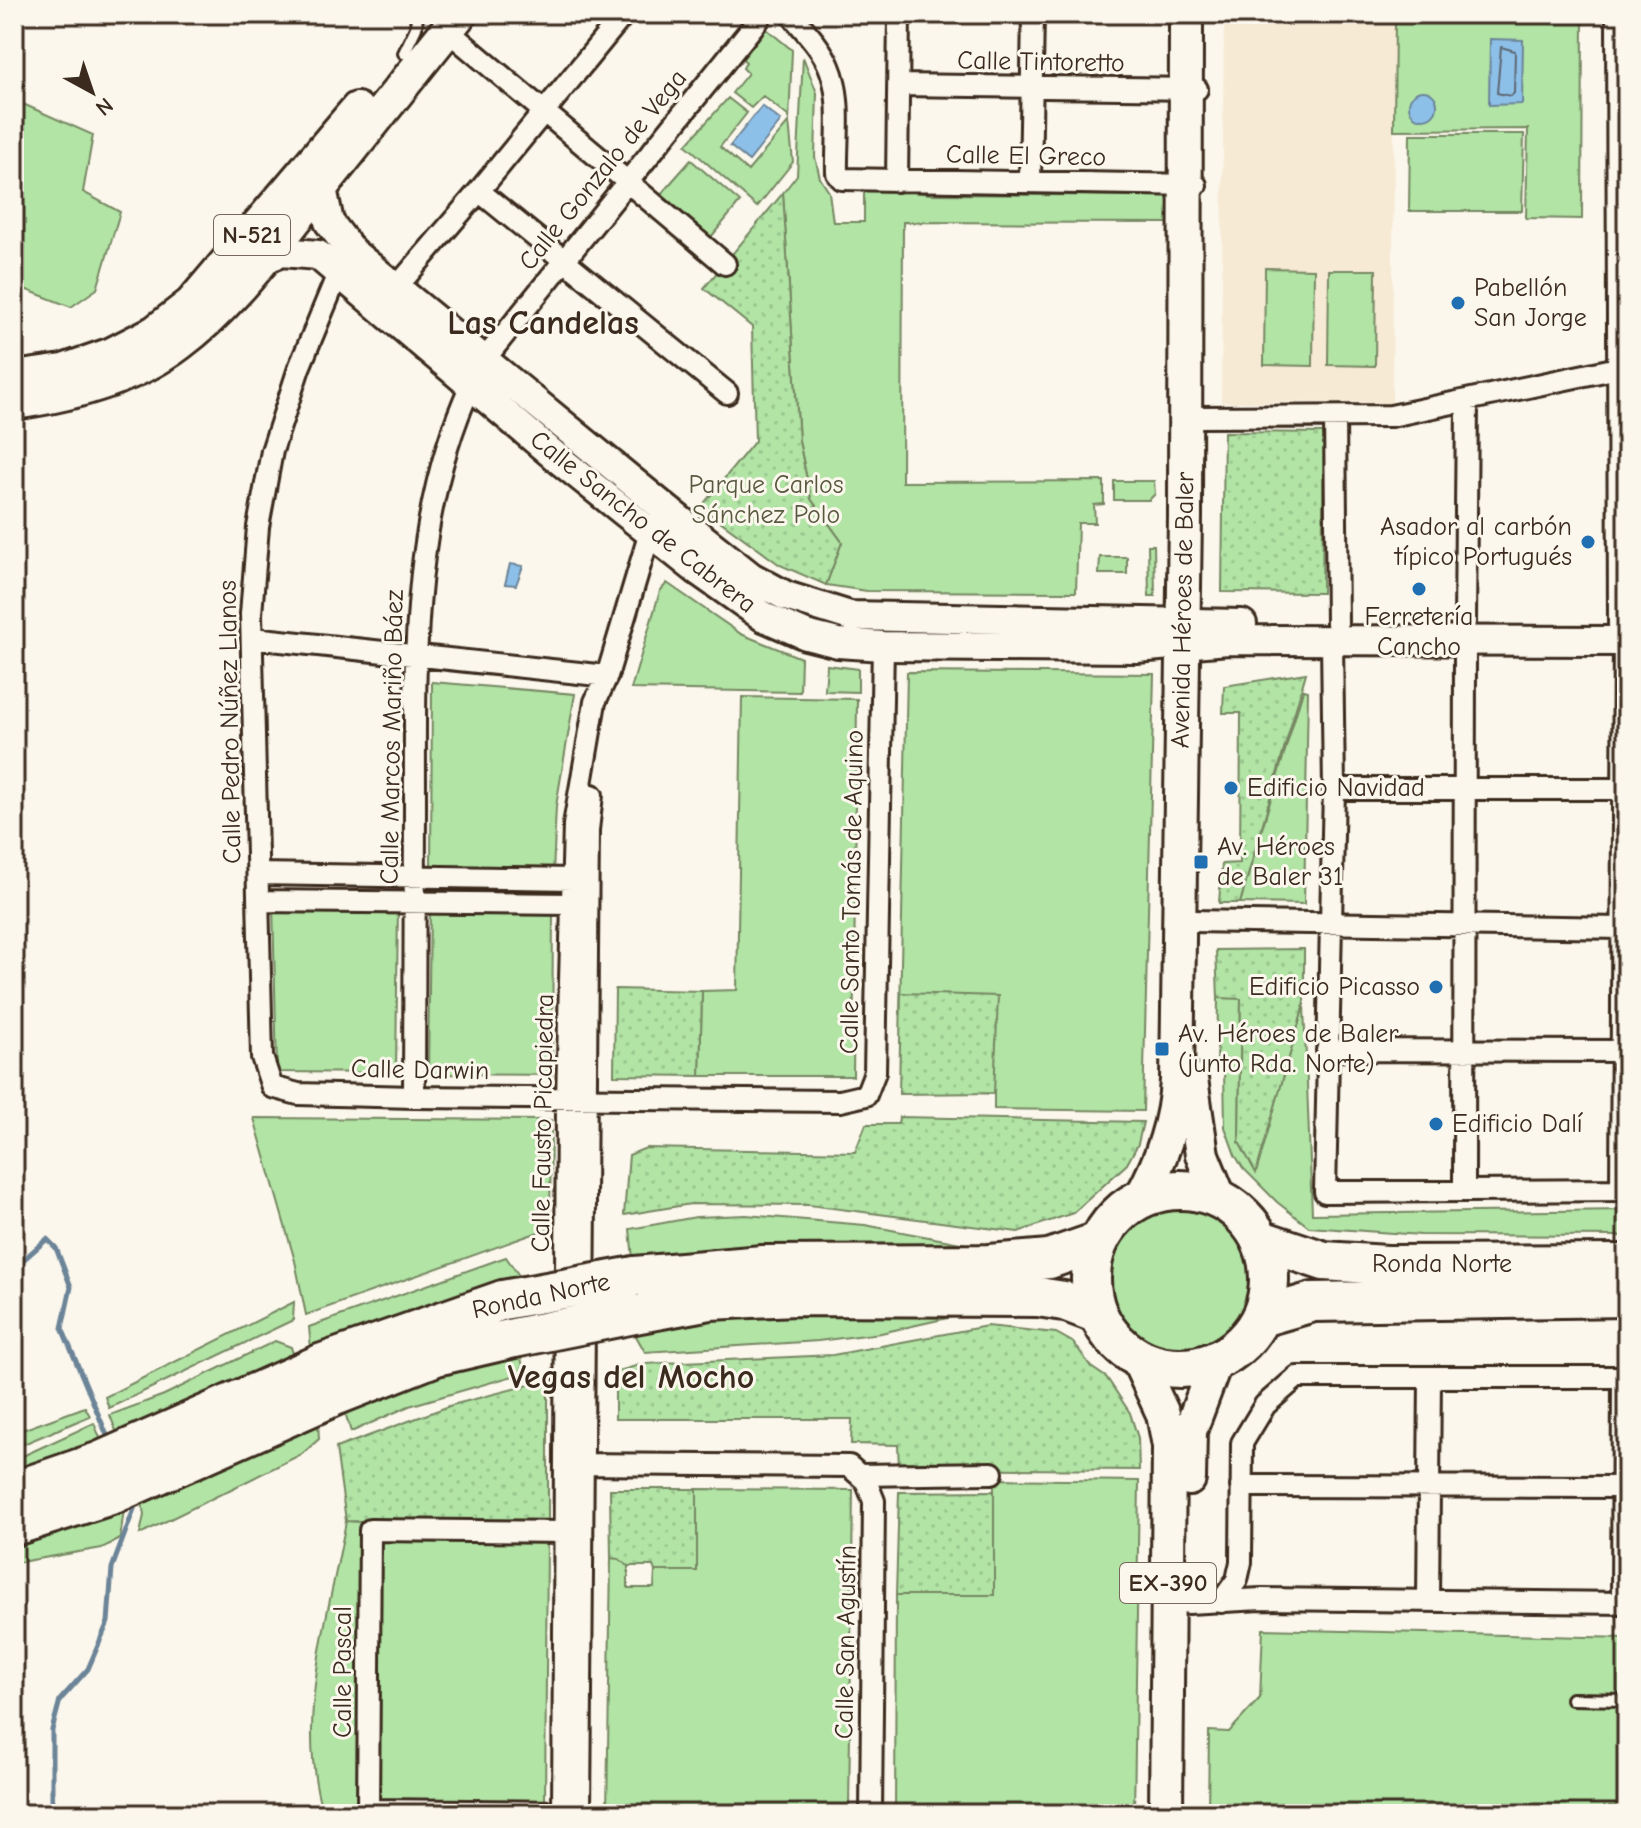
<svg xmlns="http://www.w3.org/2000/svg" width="1641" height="1828" viewBox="0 0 1641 1828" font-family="'Comic Neue',sans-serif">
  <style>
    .built { fill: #f7ead5 }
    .green { fill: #b1e4a5; stroke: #768762; stroke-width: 2 }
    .park { fill: url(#park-dots); stroke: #768762; stroke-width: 2 }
    .water { fill: #8dc0e9; stroke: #6c8498; stroke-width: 2 }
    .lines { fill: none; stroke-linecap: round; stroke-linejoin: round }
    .shore { stroke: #5c666f; stroke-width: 2 }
    .stream { stroke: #6c8498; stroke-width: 5 }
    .lane-casing { stroke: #3b2a1e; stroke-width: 16 }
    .street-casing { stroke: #3b2a1e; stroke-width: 26 }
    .secondary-casing { stroke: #3b2a1e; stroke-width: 34 }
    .primary-casing { stroke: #3b2a1e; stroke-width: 38 }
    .highway-casing { stroke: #3b2a1e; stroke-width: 44 }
    .lane { stroke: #fbf7ec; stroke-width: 10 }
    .street { stroke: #fbf7ec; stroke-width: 20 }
    .secondary { stroke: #fbf7ec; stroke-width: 28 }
    .primary { stroke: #fbf7ec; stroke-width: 32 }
    .highway { stroke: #fbf7ec; stroke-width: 38 }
    .highway-bridge-casing { stroke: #3b2a1e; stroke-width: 44; stroke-linecap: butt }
    .highway-bridge { stroke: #fbf7ec; stroke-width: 38 }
    .poi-dot { fill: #1f6fb2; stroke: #fbf7ec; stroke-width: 3 }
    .labels { text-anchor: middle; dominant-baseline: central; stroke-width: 6; stroke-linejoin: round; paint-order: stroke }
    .shield { fill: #fbf7ec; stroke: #75685c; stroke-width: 2 }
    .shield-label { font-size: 24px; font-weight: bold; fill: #3b2a1e }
    .street-label { font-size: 26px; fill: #3b2a1e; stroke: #fbf7ec }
    .poi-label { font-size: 26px; fill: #3b2a1e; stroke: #fbf7ec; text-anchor: start }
    .park-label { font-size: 26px; fill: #585840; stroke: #fbf7ec }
    .district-label { font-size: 34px; font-weight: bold; fill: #3b2a1e; stroke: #fbf7ec }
  </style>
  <defs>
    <pattern id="park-dots" width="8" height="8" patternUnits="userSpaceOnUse" patternTransform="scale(2)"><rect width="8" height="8" fill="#b1e4a5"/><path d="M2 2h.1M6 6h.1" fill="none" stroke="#99c48e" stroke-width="1.8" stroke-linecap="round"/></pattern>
  </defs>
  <rect width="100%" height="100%" fill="#fbf7ec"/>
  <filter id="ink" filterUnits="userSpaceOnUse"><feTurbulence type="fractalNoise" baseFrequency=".0125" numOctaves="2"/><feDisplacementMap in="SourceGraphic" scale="16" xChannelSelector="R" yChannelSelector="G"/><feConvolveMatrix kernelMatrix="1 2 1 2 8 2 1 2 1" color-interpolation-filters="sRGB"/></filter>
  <g filter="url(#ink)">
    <!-- built -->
    <path class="built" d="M1224,14H1395L1392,403L1221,402Z"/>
    <!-- green -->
    <path class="green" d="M1395,14H1583L1582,219L1526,218L1528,129L1394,130Z
      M763,26L792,50L789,122L793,162L757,207L686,145L728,98L747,113L720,147L748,171L789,122V117L763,96L751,108L732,93L748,73L743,68L746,62L740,57Z
      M803,57L817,93L815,157L820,178L829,192L833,222H864V186L930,194L1168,196L1170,223L903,222L902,482L1104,481V504L1094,505L1095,523H1078L1076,592L867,591L826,585L842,542L811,499L799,441L783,193L797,175Z
      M14,100L93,135L83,192L120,212L97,289L71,307L14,285Z
      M1410,134H1524L1522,211H1409Z
      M691,160L740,202L711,237L661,194Z
      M1265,268L1314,269L1313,366L1264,365Z
      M1329,270H1376L1375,366L1328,365Z
      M1114,481H1154L1155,494L1149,500H1114Z
      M1148,545H1154L1155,596H1149Z
      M1100,557H1127V574H1099Z
      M667,583L741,634L801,658L800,692L631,689L660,591Z
      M827,665L858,669V692L825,691Z
      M907,672L1154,674L1143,1111L994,1109V1094L976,1093L900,1014Z
      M432,682L575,694L556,806L553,875L431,873Z
      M1303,690L1308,691L1304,904L1240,903Z
      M742,697L857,699L853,1076H700L702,991L737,990Z
      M273,904L398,905L396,1073L277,1072Z
      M430,906L553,907L552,1075L428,1074Z
      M1218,998H1241L1239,1142L1256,1172L1304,1005L1312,1214L1627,1210V1236L1421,1235L1309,1227L1277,1202L1243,1168L1235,1155L1225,1127L1224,1068L1217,1067Z
      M254,1118L551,1120L550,1228L306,1315L295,1261Z
      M1109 1278a71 71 0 1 1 142 0a71 71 0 1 1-142 0Z
      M746,1215L865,1225L971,1245L633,1259L630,1229L696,1217Z
      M506,1257L522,1280L311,1349L309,1327Z
      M294,1302L293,1320L109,1408L105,1397Z
      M761,1314L961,1315L881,1333L818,1341L645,1352L631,1327Z
      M275,1341L291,1347L294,1357L118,1436L110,1415L164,1395Z
      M518,1350L523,1365L520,1374L409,1406L351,1432L344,1409L418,1380Z
      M85,1407L90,1416L14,1448V1433Z
      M318,1421L319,1439L302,1454L140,1534L144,1515L142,1502Z
      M94,1423L102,1443L14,1477V1460Z
      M994,1479L1139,1481L1134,1814H895L896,1595H994Z
      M697,1489L853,1490L849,1812L607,1814L611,1558H619L628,1566V1588H654L655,1571H696Z
      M124,1509L120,1539L102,1548L14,1563V1544Z
      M346,1521L361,1522L360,1814H323C294,1718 329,1617 346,1521Z
      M376,1538L547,1539L545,1807L374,1806Z
      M1263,1629L1627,1638V1814H1208L1209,1731L1229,1732L1260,1698Z"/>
    <!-- park -->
    <path class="park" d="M783,193L799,441L811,499L842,542L826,585L780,565L701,507L755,441L752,327L704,288Z
      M1224,432L1324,433L1322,593L1222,592Z
      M1306,673L1240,903H1219L1222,864L1240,863L1241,713H1223L1224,686Z
      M1304,949V1005L1256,1173L1239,1142L1241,999L1218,998L1216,950Z
      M615,989L702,991L700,1076L614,1075Z
      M901,993L998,996L994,1093L899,1094Z
      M899,1117L1143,1122L1138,1144L1127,1164L1073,1213L1018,1232L809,1205L691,1204L624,1215L629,1155L646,1148L855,1152L866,1124H898Z
      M987,1326L1056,1333L1074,1343L1091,1367L1107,1378L1130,1413L1138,1438L1139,1470L899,1468L898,1445L851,1444L852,1419H615V1372L643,1364L833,1355Z
      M548,1380V1525L346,1521L336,1448L452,1405Z
      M610,1489H697V1571H655L653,1566H628L619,1559L611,1558Z
      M994,1491V1595H896L899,1492Z"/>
    <!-- water -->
    <path class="water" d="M1490,39L1523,40L1522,104L1489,105Z
      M1409 105a14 14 0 1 1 28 0a14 14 0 1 1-28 0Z
      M762,106L781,121L749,161L730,146Z
      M510,564L523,566L516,585L505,584Z"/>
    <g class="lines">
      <!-- shore -->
      <path class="shore" d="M1501,47L1515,51L1514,93L1511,96L1497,93Z"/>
      <!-- stream -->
      <path class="stream" d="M14,1268L47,1239L56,1248L71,1287L62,1328L109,1440
        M52,1814V1730L60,1700L88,1669L108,1622L112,1568L134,1509L132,1502"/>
      <defs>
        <path id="lane" d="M404,53L416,28L417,14
          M1572,1699L1627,1700"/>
        <path id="street" d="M624,14L479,191L727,393
          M791,14C804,30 821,47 829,66C843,98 836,139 837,173L842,179L1196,185
          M447,30L725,264
          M899,85L1197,89
          M897,181L899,14
          M1030,182L1033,14
          M342,264L299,368L272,451L258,527L251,614L262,1057L272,1087L298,1094L414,1097L840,1101L866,1095L875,1072L883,646
          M396,288L479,191
          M484,360L759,19L753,14
          M1198,417L1391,416L1623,367
          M1335,417L1337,624
          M1465,623L1467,403
          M253,638L607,676
          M1332,642L1334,789L1325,1192L1627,1190
          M1334,789H1627
          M258,874L572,879
          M258,901L572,904
          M1191,921L1622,928
          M1327,1050L1627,1051
          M414,1097C415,1000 415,903 415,807C415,664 410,517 471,385
          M1464,1190L1465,640
          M1621,1191L1624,631
          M570,1464L849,1466L866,1481L874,1501L871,1814
          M860,1475L992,1473
          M1241,1486L1627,1487
          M1428,1601L1430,1377
          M1221,1602L1237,1580L1241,1562L1242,1443L1265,1405L1297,1377H1627
          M1188,1603L1261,1599L1627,1603
          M1622,1603L1623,1377
          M368,1810L563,1812
          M368,1814L370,1530L564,1532
          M563,1814L567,1098L574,825L595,702L607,676L650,532L657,523
          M580,1814L588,830L592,795"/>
        <path id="secondary" d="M1621,14L1623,625
          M322,188L329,222L352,252L667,510L751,577L786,596L850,616L1242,624
          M264,259L282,252L318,255L556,457L696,569L764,617L806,635L838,643L883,646L1137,648L1228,640L1627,641"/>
        <path id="primary" d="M14,378L63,371L112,354L155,332L191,304L357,109
          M14,403C71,395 133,379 179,344C225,310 261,263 296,219C351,151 405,82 460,14
          M1191,1079L1202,1155L1220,1199
          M1140,1199C1161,1162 1175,1123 1177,1080L1185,516L1186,14
          M1137,1358L1163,1414L1169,1446L1166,1814
          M1189,1479L1190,1431L1216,1361"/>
        <path id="highway" d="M1091 1279a89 89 0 1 1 178 0a89 89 0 1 1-178 0Z
          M1261,1240L1324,1261L1387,1265L1627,1264
          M635,1276L763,1265L989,1264L1049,1259L1098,1242
          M634,1314L710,1300L795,1296L1038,1297L1064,1301L1098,1314
          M1261,1317L1313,1302L1627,1297
          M14,1491L101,1461L323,1363L503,1300
          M14,1526L114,1494L337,1395L436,1356L514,1338"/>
      </defs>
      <!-- lane casing -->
      <use href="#lane" class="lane-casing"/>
      <!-- street casing -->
      <use href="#street" class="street-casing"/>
      <!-- secondary casing -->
      <use href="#secondary" class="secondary-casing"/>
      <!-- primary casing -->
      <use href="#primary" class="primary-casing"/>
      <!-- highway casing -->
      <use href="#highway" class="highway-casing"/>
      <!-- lane -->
      <use href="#lane" class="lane"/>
      <!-- street -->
      <use href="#street" class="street"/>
      <!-- secondary -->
      <use href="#secondary" class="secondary"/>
      <!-- primary -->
      <use href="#primary" class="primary"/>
      <!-- highway -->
      <use href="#highway" class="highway"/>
      <defs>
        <path id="highway-bridge" d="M503,1300L635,1276
          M514,1338L634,1314"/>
      </defs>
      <!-- highway-bridge casing -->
      <use href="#highway-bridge" class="highway-bridge-casing"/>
      <!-- highway-bridge -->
      <use href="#highway-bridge" class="highway-bridge"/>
    </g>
  </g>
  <!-- markers -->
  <g class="poi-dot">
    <circle cx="1458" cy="303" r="8"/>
    <circle cx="1588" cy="542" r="8"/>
    <circle cx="1419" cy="589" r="8"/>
    <circle cx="1231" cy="788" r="8"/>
    <rect x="1193" y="854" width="16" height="16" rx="4"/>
    <circle cx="1436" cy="987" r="8"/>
    <rect x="1154" y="1041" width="16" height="16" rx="4"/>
    <circle cx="1436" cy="1124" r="8"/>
  </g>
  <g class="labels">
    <!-- shield labels -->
    <g class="shield">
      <rect x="214" y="215" width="76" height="40" rx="6"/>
      <rect x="1120" y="1563" width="96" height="40" rx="6"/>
    </g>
    <g class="shield-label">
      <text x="252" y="235">N-521</text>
      <text x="1168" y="1583">EX-390</text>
    </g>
    <!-- street labels -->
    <g class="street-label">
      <text transform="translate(1041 62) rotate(1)">Calle Tintoretto</text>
      <text transform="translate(1026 156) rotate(1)">Calle El Greco</text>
      <text transform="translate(603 170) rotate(-51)">Calle Gonzalo de Vega</text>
      <text transform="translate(643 522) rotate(38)">Calle Sancho de Cabrera</text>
      <text transform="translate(1183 610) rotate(-89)">Avenida Héroes de Baler</text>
      <text transform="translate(230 722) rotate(-91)">Calle Pedro Núñez Llanos</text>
      <text transform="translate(392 737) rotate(-89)">Calle Marcos Mariño Báez</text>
      <text transform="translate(852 892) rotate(-89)">Calle Santo Tomás de Aquino</text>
      <text transform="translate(420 1070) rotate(1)">Calle Darwin</text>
      <text transform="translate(543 1123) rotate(-89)">Calle Fausto Picapiedra</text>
      <text x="1442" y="1264">Ronda Norte</text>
      <text transform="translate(541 1296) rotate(-12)">Ronda Norte</text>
      <text transform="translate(846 1642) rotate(-89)">Calle San Agustín</text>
      <text transform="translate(343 1672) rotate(-90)">Calle Pascal</text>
    </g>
    <!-- poi labels -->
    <g class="poi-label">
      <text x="1474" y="288">Pabellón<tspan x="1474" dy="30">San Jorge</tspan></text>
      <text x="1572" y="527" text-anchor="end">Asador al carbón<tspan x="1572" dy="30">típico Portugués</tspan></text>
      <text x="1419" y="617" text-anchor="middle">Ferretería<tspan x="1419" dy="30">Cancho</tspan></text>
      <text x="1247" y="788">Edificio Navidad</text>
      <text x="1217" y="847">Av. Héroes<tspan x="1217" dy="30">de Baler 31</tspan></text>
      <text x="1420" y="987" text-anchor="end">Edificio Picasso</text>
      <text x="1178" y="1034">Av. Héroes de Baler<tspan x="1178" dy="30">(junto Rda. Norte)</tspan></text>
      <text x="1452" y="1124">Edificio Dalí</text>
    </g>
    <!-- park labels -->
    <g class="park-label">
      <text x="766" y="485">Parque Carlos<tspan x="766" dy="30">Sánchez Polo</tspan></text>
    </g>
    <!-- district labels -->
    <g class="district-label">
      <text x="543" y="323">Las Candelas</text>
      <text x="631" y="1377">Vegas del Mocho</text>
    </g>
  </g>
  <!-- margin -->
  <rect width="1641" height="1828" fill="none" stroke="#fbf7ec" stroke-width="48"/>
  <rect x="24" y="24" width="1593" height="1780" fill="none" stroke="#3b2a1e" stroke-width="3" filter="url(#ink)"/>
  <!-- north arrow -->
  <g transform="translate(92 92) rotate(140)" stroke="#fbf7ec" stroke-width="6" paint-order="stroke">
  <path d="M0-6L14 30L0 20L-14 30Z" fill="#3b2a1e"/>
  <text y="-12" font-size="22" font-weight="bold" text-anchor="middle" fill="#3b2a1e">N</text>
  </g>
</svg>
